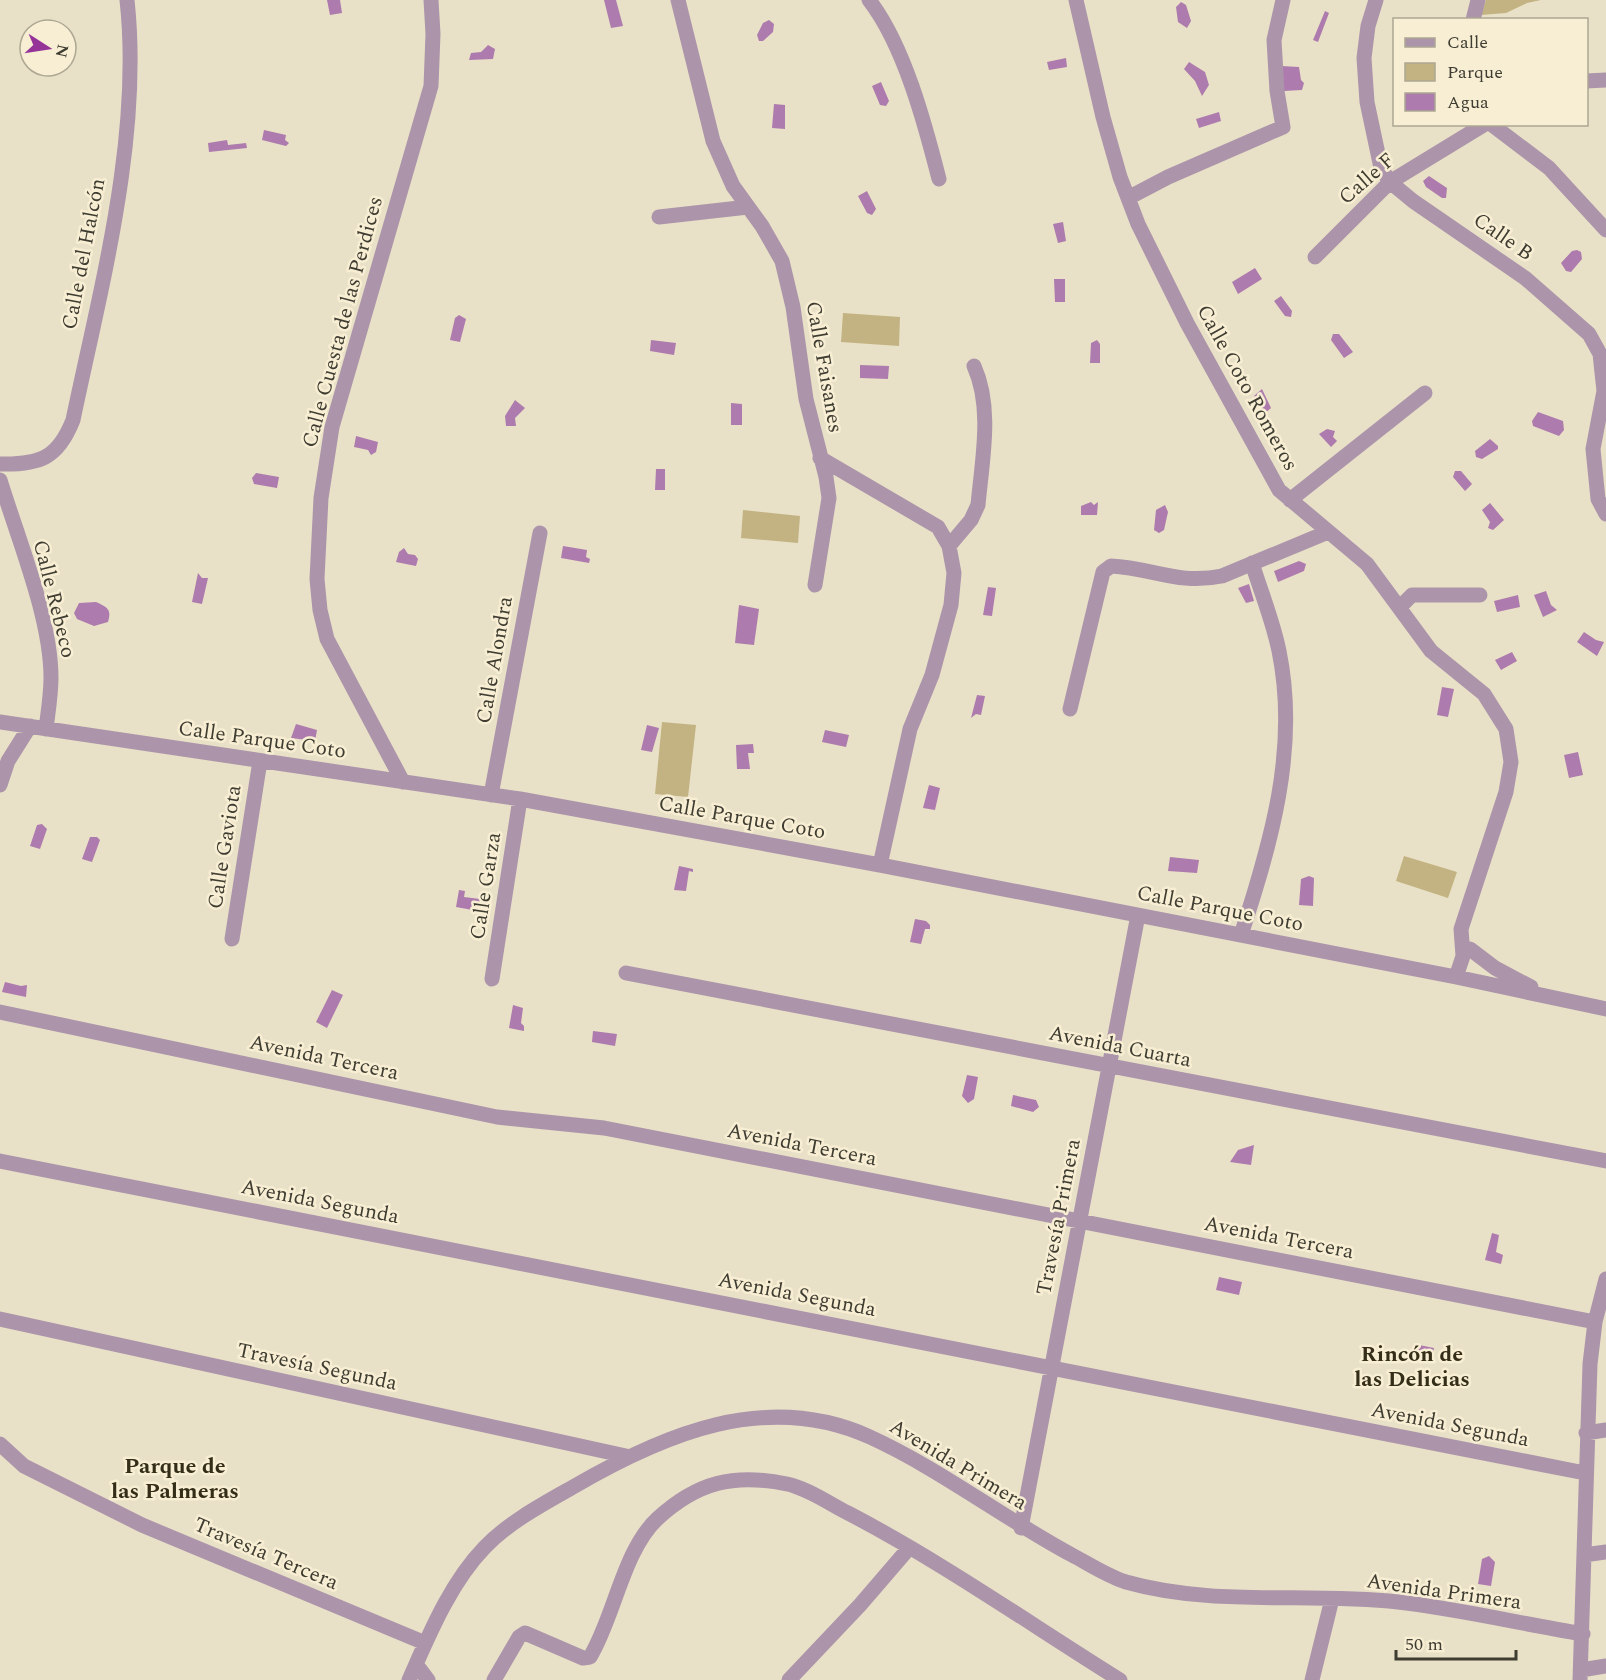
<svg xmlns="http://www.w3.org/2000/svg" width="1606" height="1680" viewBox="0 0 1606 1680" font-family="Spectral,serif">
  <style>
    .green { fill: #c3b382 }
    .water { fill: #ad7bad }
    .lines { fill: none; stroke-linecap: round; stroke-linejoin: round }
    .pedestrian { stroke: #ac95ab; stroke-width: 15 }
    .minor { stroke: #ac95ab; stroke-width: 15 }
    .labels { text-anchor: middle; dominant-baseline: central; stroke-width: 5; stroke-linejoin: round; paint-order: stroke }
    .street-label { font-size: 21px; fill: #3f3c31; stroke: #f7eed4 }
    .neighbourhood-label { font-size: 22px; font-weight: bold; fill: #342d18; stroke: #f7eed4 }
  </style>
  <rect width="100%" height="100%" fill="#e9e1c7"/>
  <!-- green -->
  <path class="green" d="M1486,0H1541L1527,3L1506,13L1481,15Z
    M843,313L900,317L899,346L841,342Z
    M743,510L800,516L798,543L741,538Z
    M662,722L696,725L688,797L655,794Z
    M1404,856L1457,872L1448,898L1396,881Z"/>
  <!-- water -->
  <path class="water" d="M327,0H340L342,13L330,15Z
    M604,0H616L623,26L611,28Z
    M1181,2L1186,5L1191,21L1187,28L1178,22L1176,7Z
    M1325,11L1329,13L1318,42L1313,40Z
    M769,20L774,24L773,32L763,41H759L757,35L763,23Z
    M488,45L495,49L493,59L469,60L471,53L481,52Z
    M1066,58L1067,67L1049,70L1047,62Z
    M1189,62L1205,72L1209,85L1202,96L1195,81L1184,69Z
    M1281,66L1299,67L1301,80L1304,83L1302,90L1284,91Z
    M881,82L889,101L886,106L880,105L872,86Z
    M774,104L785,105V129L772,128Z
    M1219,112L1221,121L1199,128L1196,119Z
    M264,130L286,135L285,140L289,143L286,146L262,140Z
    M227,140L228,145L246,143L247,148L209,152L208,143Z
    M1429,176L1447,188L1446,198H1442L1426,187L1423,181Z
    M867,191L876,209L872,215L867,213L858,196Z
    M1063,222L1066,241L1058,243L1053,224Z
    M1577,250L1581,252L1582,259L1571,272L1566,271L1561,263L1572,251Z
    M1255,268L1262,279L1238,294L1232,282Z
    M1054,279H1065V302H1055Z
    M1281,296L1292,311L1291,317L1285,316L1274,301Z
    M459,315L466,319L460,342L450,340L455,318Z
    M1333,334H1339L1353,352L1344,358L1331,340Z
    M651,340L676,343L674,355L650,351Z
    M1097,340L1100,344V363H1090L1091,343Z
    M860,365L889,366L888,379L860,378Z
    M1262,389L1271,408L1264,414L1254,396Z
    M515,400L525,408L515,418L516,426H506L505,416Z
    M731,403L742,404V425H731Z
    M1538,412L1563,421L1564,430L1559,436L1533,426L1532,421Z
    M1327,429L1335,431L1333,437L1337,441L1331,447L1319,434Z
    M356,436L378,442L376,452L371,455L368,450L354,447Z
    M1490,439L1498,446V449L1482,459L1476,457L1475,451Z
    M656,469H665V490H655Z
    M1455,471H1461L1472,484L1465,491L1453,477Z
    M256,473L279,477L277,488L254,484L252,478Z
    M1091,502L1094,505L1098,502L1097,515H1081V506Z
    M1490,503L1504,520L1493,530L1488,528L1490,522L1482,510Z
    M1165,505L1168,512L1164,530L1159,533L1154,530L1156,510Z
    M563,546L587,550L586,557L590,559L589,563L561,558Z
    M404,548L408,554L415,555L418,559L416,566L396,562L399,552Z
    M1299,561L1306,564L1304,571L1278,582L1274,571Z
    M198,573L202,578H208L202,604L192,602Z
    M1249,584L1254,601L1246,603L1238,588Z
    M988,587L996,588L992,616L983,615Z
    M1546,591L1551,605L1557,610L1543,617L1534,595Z
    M1518,595L1520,607L1497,612L1494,601Z
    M96,602C107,607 112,609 108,622L94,626L77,619L74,613L79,603Z
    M739,605L759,609L754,645L735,643Z
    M1584,632L1596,640L1604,642L1597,656L1577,642Z
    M1512,652L1517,661L1501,670L1495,660Z
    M1442,687L1454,689L1448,717L1437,715Z
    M977,695L985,696L981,715L976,714L971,718Z
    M296,724L317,730L315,741L291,738Z
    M647,725L659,728L652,752L641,750Z
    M825,730L849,735L846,747L822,742Z
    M753,744L754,753H748L750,769H737L736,745Z
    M1578,752L1583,775L1569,778L1564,755Z
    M929,785L940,788L935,810L923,808Z
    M42,824L47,829L40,849L30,846L37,825Z
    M90,837H97L100,840L92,862L82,859Z
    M1170,857L1199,860L1197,873L1168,871Z
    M679,866L693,869V872L689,871L686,891L674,890Z
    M1309,876L1314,878L1313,906L1299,905L1301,879Z
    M459,890L465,891L464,897L480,899L478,911L456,907Z
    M915,919L926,921L930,925V929H925L921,944L910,942Z
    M5,982L21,986L27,985L26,997L2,992Z
    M332,990L343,995L327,1028L316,1022Z
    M513,1005L523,1008L521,1023L524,1026V1031L509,1028Z
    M593,1031L617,1034L615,1046L592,1042Z
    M967,1075L978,1077L974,1099L968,1103L962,1096Z
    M1013,1095L1036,1100L1039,1107L1033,1112L1011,1106Z
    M1254,1145L1251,1165L1230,1162L1238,1150Z
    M1492,1233L1499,1235L1496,1252L1503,1255L1501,1264L1485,1260Z
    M1219,1277L1242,1282L1239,1295L1216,1290Z
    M1414,1344L1434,1348L1431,1362L1411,1357Z
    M1489,1556L1495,1562L1491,1586L1478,1584L1482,1559Z"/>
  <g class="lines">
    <!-- pedestrian -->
    <path class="pedestrian" d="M1473,20L1478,0
      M1491,124L1549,168L1606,230"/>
    <!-- minor -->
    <path class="minor" d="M678,0L713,141L733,186L762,226L782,261L793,307L806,399L826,477L829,498L815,585
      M869,0C904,45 925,124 939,179
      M1076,0L1103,117L1120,177L1138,224L1187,323L1279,490L1367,564L1431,651L1484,694L1506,729L1511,762L1506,792L1461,929L1463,956L1456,977
      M1376,0L1368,26L1364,58L1367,102L1381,168L1390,182L1413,201L1525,278L1589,334L1600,354L1604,391L1593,449L1598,499L1606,514
      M1586,81L1606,80
      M1128,198L1168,177L1283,127L1277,91L1274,40L1283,0
      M659,217L748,207
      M1315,257L1390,182L1485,124
      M820,458L938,527L949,546L954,573L951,605L932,675L910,729L880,865
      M0,464C40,465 58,458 73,420C101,286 142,137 127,0
      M0,480C18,539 51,618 51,678C51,695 48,712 46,729
      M1290,500L1425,393
      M949,546L971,520L978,505C982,460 993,408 974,366
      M1400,607L1412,595H1480
      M1070,709L1103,572L1111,566C1153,568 1178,585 1222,576L1328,532
      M0,722L520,799L880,865L1456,977L1606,1009
      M403,782L327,639L320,610L317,579L321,498L332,427L431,86L433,34L431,0
      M0,785L8,761L30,726
      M491,795L540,533
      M1241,935C1271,843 1299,748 1279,651C1273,621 1261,592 1252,563
      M232,939L260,761
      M1470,949L1495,968L1531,987
      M626,973L1606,1161
      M492,979L520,799
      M0,1012L497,1117L604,1128L1595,1322
      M0,1161L1585,1473
      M0,1319L626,1456
      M1586,1433L1606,1430
      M0,1444L24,1466L142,1525L425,1643
      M1021,1528L1138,915
      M1584,1555L1606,1552
      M416,1664L428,1680
      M1581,1670L1606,1666
      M409,1680C429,1635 450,1583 485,1547C509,1522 543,1504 573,1487C664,1434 767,1390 870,1437C940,1469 1003,1518 1072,1555C1089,1564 1107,1576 1126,1582C1214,1607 1308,1592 1398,1602C1460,1609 1522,1624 1583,1634
      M494,1680L519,1637L525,1633L583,1658L590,1657C614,1618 623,1551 657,1519C697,1482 734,1473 787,1484C807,1488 830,1504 848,1513C942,1562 1030,1624 1120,1680
      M789,1680L860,1605L909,1548
      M1312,1680L1332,1599
      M1580,1680L1590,1364L1595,1322L1606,1279"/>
  </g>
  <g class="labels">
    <!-- street labels -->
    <g class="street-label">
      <text transform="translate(1367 179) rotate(-41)">Calle F</text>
      <text transform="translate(1503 237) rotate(35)">Calle B</text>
      <text transform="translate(84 254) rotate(-79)">Calle del Halcón</text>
      <text transform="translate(343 322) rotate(-75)">Calle Cuesta de las Perdices</text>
      <text transform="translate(824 367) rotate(80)">Calle Faisanes</text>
      <text transform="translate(1247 388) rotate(61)">Calle Coto Romeros</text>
      <text transform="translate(54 599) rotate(76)">Calle Rebeco</text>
      <text transform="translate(495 660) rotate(-80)">Calle Alondra</text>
      <text transform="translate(262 740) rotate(8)">Calle Parque Coto</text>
      <text transform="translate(742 818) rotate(10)">Calle Parque Coto</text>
      <text transform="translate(225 847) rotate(-81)">Calle Gaviota</text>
      <text transform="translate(486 886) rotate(-81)">Calle Garza</text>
      <text transform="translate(1220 909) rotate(11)">Calle Parque Coto</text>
      <text transform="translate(1120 1047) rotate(11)">Avenida Cuarta</text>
      <text transform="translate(324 1058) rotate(12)">Avenida Tercera</text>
      <text transform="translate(802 1145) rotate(11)">Avenida Tercera</text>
      <text transform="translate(320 1202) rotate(11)">Avenida Segunda</text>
      <text transform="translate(1059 1217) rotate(-79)">Travesía Primera</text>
      <text transform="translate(1279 1238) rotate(11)">Avenida Tercera</text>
      <text transform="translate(797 1295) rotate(11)">Avenida Segunda</text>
      <text transform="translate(317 1367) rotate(12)">Travesía Segunda</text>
      <text transform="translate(1450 1425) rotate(11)">Avenida Segunda</text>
      <text transform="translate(958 1465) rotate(31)">Avenida Primera</text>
      <text transform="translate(266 1554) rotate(23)">Travesía Tercera</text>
      <text transform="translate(1444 1592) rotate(8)">Avenida Primera</text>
    </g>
    <!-- neighbourhood labels -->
    <g class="neighbourhood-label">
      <text x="1412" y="1354">Rincón de<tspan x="1412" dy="25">las Delicias</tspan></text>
      <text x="175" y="1466">Parque de<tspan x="175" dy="25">las Palmeras</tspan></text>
    </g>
  </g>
  <!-- legend -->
  <rect x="1393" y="18" width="195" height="108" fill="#f7eed4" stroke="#ada793" stroke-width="1.5"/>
  <rect x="1405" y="38" width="30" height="9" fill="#ac95ab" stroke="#ada793" stroke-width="1.5"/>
  <text x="1447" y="48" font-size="18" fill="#3f3c31">Calle</text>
  <rect x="1405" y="63" width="30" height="18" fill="#c3b382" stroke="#ada793" stroke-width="1.5"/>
  <text x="1447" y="78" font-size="18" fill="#3f3c31">Parque</text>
  <rect x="1405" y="93" width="30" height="18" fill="#ad7bad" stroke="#ada793" stroke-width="1.5"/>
  <text x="1447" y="108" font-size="18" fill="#3f3c31">Agua</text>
  <!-- north arrow -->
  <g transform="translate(48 48) rotate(102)"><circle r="28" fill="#f7eed4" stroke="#ada793" stroke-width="1.5"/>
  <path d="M0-4.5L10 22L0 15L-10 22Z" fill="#963399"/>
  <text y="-9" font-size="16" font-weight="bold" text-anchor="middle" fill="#3f3c31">N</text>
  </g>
  <!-- scale -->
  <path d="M1396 1650v9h120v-9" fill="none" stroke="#3f3c31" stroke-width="3"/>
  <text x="1405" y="1650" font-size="18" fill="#3f3c31" stroke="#f7eed4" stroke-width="4.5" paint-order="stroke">50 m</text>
</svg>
